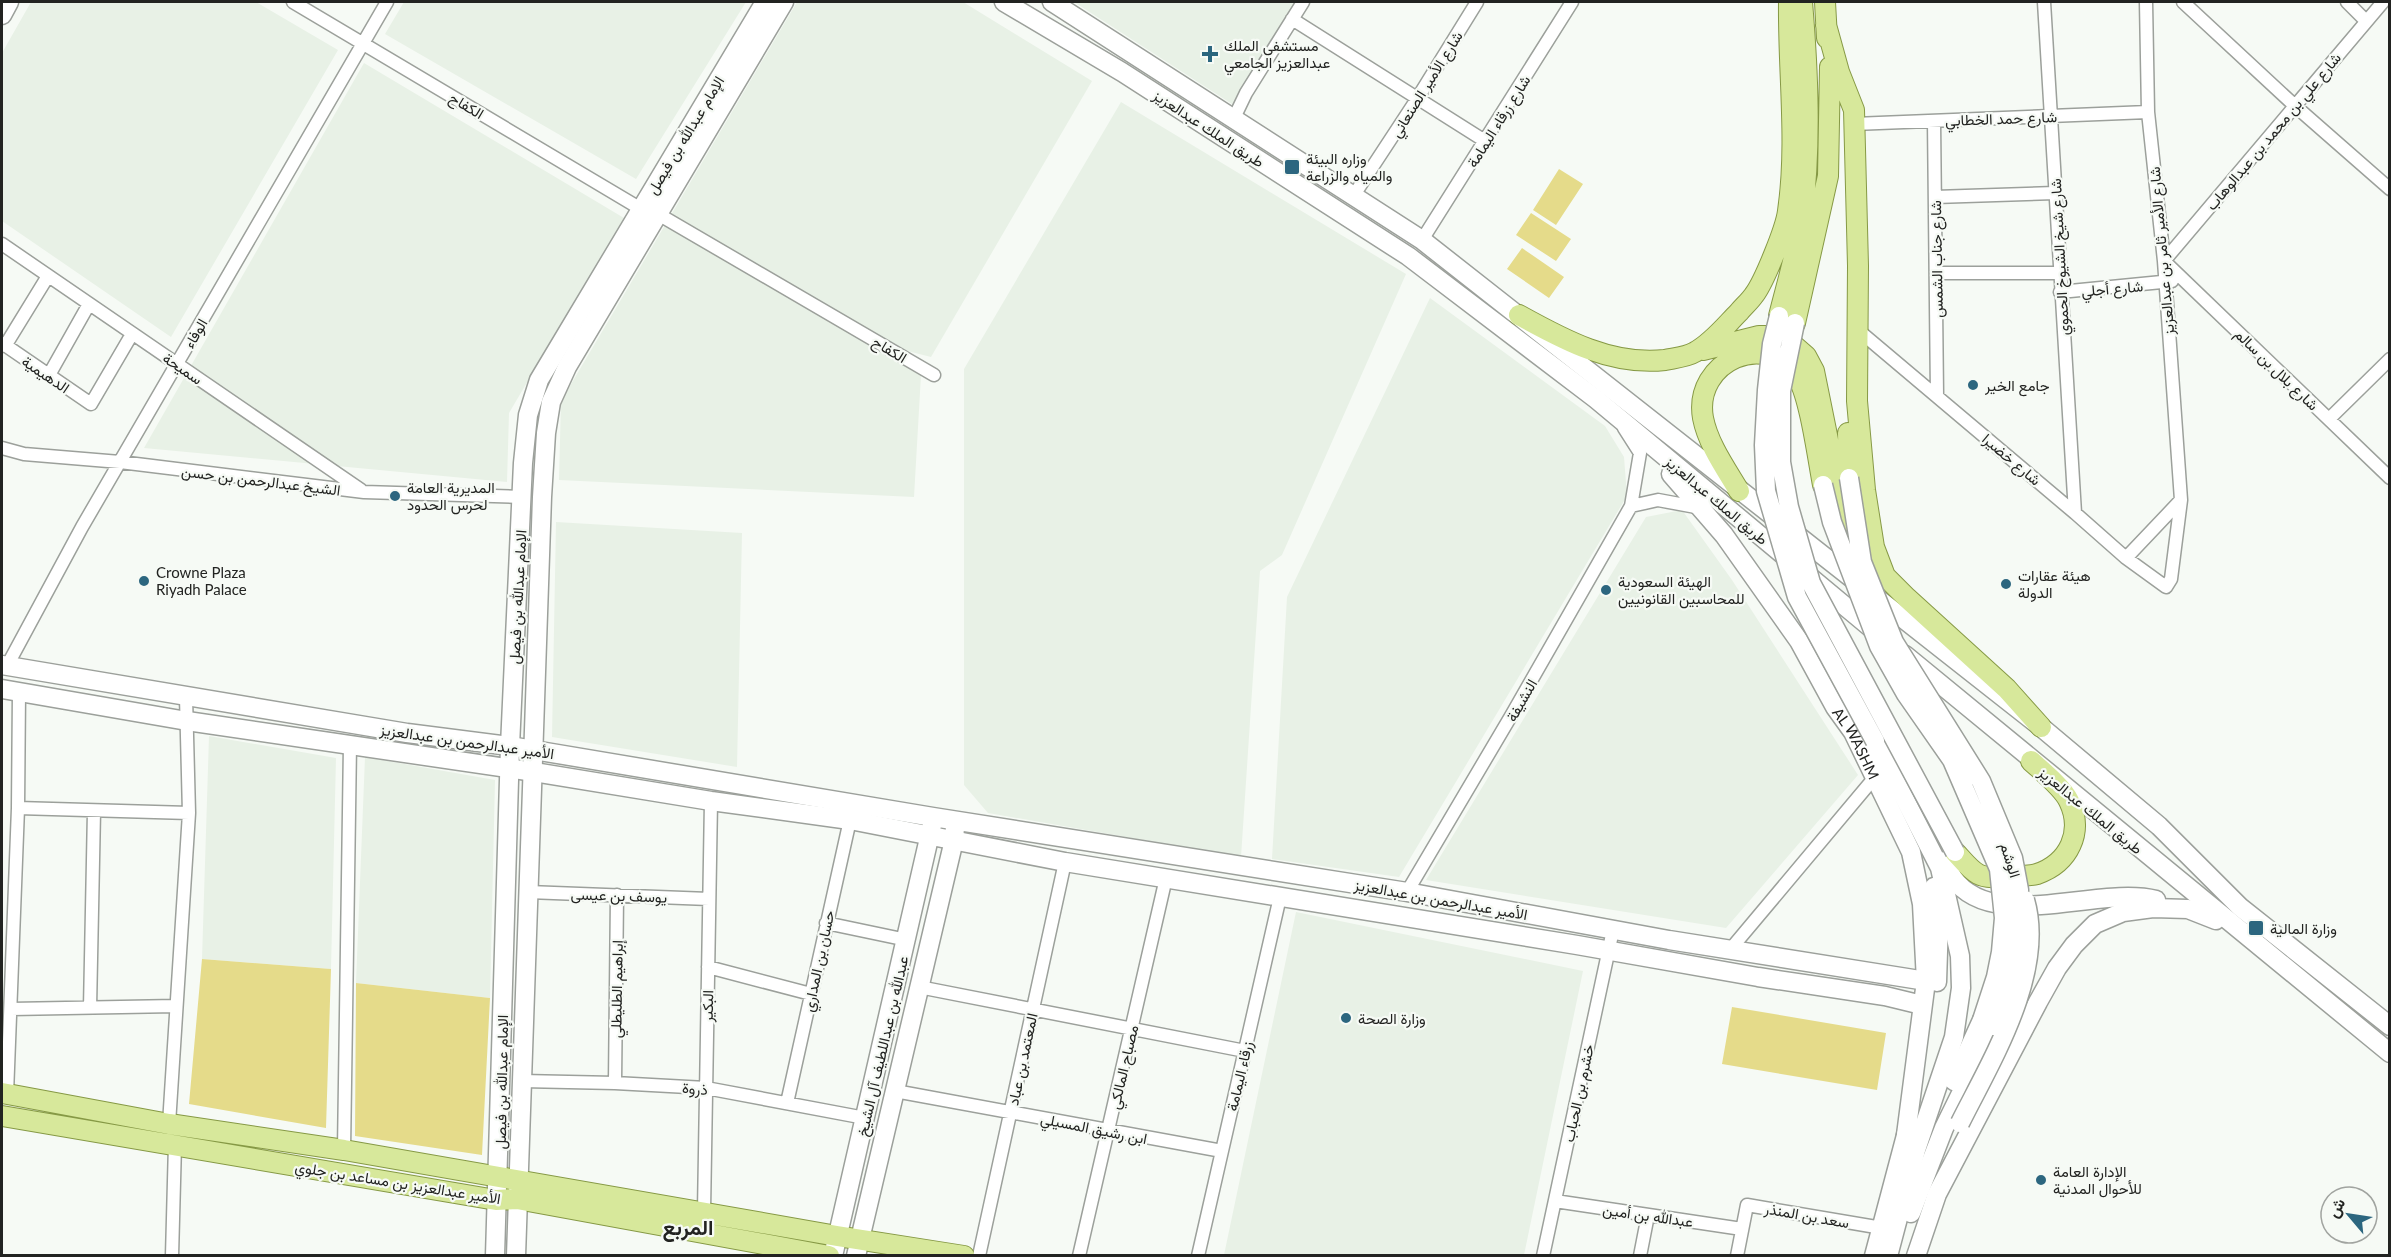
<svg xmlns="http://www.w3.org/2000/svg" width="2391" height="1257" viewBox="0 0 2391 1257" font-family="Lato,Vazirmatn,sans-serif">
  <style>
    .built { fill: #e8f1e6 }
    .green { fill: #e5db8a }
    .lines { fill: none; stroke-linecap: round; stroke-linejoin: round }
    .street-casing { stroke: #9ca09b; stroke-width: 15 }
    .secondary-casing { stroke: #9ca09b; stroke-width: 21 }
    .primary-casing { stroke: #869945; stroke-width: 22 }
    .street { stroke: #fff; stroke-width: 12 }
    .secondary { stroke: #fff; stroke-width: 18 }
    .primary { stroke: #d7e89b; stroke-width: 20 }
    .secondary-bridge-casing { stroke: #9ca09b; stroke-width: 21; stroke-linecap: butt }
    .secondary-bridge { stroke: #fff; stroke-width: 18 }
    .poi-dot { fill: #2c667f; stroke: #f6faf5; stroke-width: 2 }
    .labels { text-anchor: middle; dominant-baseline: central; stroke-width: 4.5; stroke-linejoin: round; paint-order: stroke }
    .poi-label { font-size: 15px; fill: #222321; stroke: #f6faf5; text-anchor: start }
    .street-label { font-size: 15px; fill: #222321; stroke: #f6faf5 }
    .district-label { font-size: 21px; font-weight: bold; fill: #222321; stroke: #f6faf5 }
  </style>
  <rect width="100%" height="100%" fill="#f6faf5"/>
  <!-- built -->
  <path class="built" d="M31,2H256L338,50L171,337L2,221V53Z
    M404,2H746L636,179L385,34Z
    M797,2H963L1092,81L931,357L884,345L921,375L914,497L559,480L561,401Z
    M1074,2H1297L1235,106Z
    M364,63L624,218L509,413L507,482L144,448Z
    M1121,102L1406,274L1282,555L1260,571L1241,857L988,813L964,785V369Z
    M1430,298L1605,426L1624,457L1627,496L1399,877L1272,859L1287,597Z
    M1682,510L1732,580L1858,775L1726,928L1426,880L1646,517Z
    M556,522L742,533L737,767L552,737Z
    M209,736L336,758L331,969L202,959Z
    M365,757L495,780L490,998L356,983Z
    M1296,912L1583,971L1524,1255H1224Z"/>
  <!-- green -->
  <path class="green" d="M1559,169L1583,184L1556,225L1533,210Z
    M1531,213L1571,239L1556,261L1516,235Z
    M1522,248L1564,277L1549,298L1507,269Z
    M202,959L331,969L326,1128L189,1104Z
    M356,983L490,998L482,1155L355,1136Z
    M1732,1007L1886,1033L1877,1090L1722,1064Z"/>
  <g class="lines">
    <defs>
      <path id="street" d="M293,2L641,209
        M2044,2L2075,513
        M2183,2L2294,105L2390,189
        M2347,2L2366,21
        M2383,2L2164,261L2390,478
        M1292,19L1485,141
        M1234,118L1246,93L1303,2
        M1934,121L1937,396
        M1854,124L2148,112
        M1354,195L1417,99L1477,2
        M1935,197L2055,193
        M658,214L934,375
        M1422,240L1572,2
        M2,244L361,490
        M1937,273H2060
        M2060,292L2172,281
        M1858,330L2075,513L2126,558L2166,587L2171,579L2181,500L2164,261L2148,112L2146,2
        M2,343L91,404L132,334
        M5,346L48,276
        M49,375L89,304
        M2329,419L2390,359
        M2,448L24,454L120,462L364,492L522,497
        M1631,506L1658,500L1701,508
        M2126,558L2181,500
        M7,666L82,527L387,2
        M18,808L189,813
        M528,892L709,899
        M1407,892L1511,716L1631,506L1640,453L1624,428
        M826,923L907,940
        M1729,951L1875,777
        M708,967L811,994
        M919,987L1245,1051
        M90,1008L94,811
        M11,1009L176,1006
        M522,1081L615,1083L706,1088L865,1118
        M615,1083L617,895
        M895,1091L1222,1151
        M7,1094L18,808L19,692
        M787,1103L850,820
        M169,1124L189,813L186,697
        M344,1150L350,744
        M1555,1201L1742,1229
        M704,1211L711,801
        M172,1256L175,1144
        M979,1256L1065,862
        M1079,1256L1166,878
        M1198,1256L1280,897
        M1543,1256L1613,930
        M1640,1256L1648,1215
        M1737,1256L1747,1205L1882,1228"/>
      <g id="secondary">
        <path d="M1004,2L1122,72L1408,256L1596,399L1876,632"/>
        <path d="M1052,2L1422,240L2041,727L2159,826L2240,907L2390,1026"/>
        <path d="M2,15L9,2"/>
        <path id="s1" d="M1671,474L1724,535L1799,641L1835,707L1853,732L1911,852L1922,904L1926,981L1906,1135"/>
        <path d="M1905,655L2390,1053"/>
        <path d="M2,665L407,733L510,746L933,817L1407,892L1669,940L1926,981"/>
        <path d="M2,689L187,721L534,772L711,801L850,820L1065,862L1577,945L1758,977L1885,996L1922,1005"/>
        <path d="M1875,741L1940,868L1960,956L1961,988L1954,1037L1916,1150L1888,1256"/>
        <path d="M1945,861C1948,867 1950,873 1953,878C1993,934 2099,885 2156,900"/>
        <path d="M1934,887L1939,921L1937,982"/>
        <path d="M1954,1081L1982,1020"/>
        <path d="M1911,1213L1944,1128L1994,1026"/>
        <path d="M495,1256L510,746L523,463L528,415L539,380L765,2"/>
        <path d="M516,1256L542,497L546,433L551,402L567,367L784,2"/>
        <path d="M833,1256L932,825"/>
        <path d="M856,1256L954,840L955,827"/>
        <path d="M1874,1256L1909,1124"/>
        <path d="M1916,1256L1937,1194L2038,1002L2057,968L2074,945L2095,924L2123,912L2153,908L2188,909L2216,920"/>
      </g>
      <path id="primary" d="M1825,2L1827,38
        M1826,25L1839,72L1840,83
        M1839,72L1854,110L1858,266L1857,401L1865,490L1874,547L1885,576L1907,598L2007,689L2041,727
        M1519,315C1564,340 1612,366 1665,360C1674,358 1687,357 1695,352C1712,343 1726,325 1739,312C1744,306 1750,301 1754,295C1764,282 1786,228 1788,211C1798,141 1788,72 1789,2
        M1779,316C1787,284 1797,251 1802,218C1811,146 1808,73 1802,2
        M1795,323L1828,176L1830,67
        M1703,350L1759,336H1783L1806,356L1814,371L1844,519L1857,548
        M1848,433L1849,478
        M1739,491C1726,469 1708,444 1703,418C1693,361 1768,328 1798,378C1810,398 1818,459 1823,485
        M1955,852C1962,859 1969,869 1978,874C1987,879 2000,877 2010,876C2019,876 2029,876 2037,874C2069,863 2084,832 2069,801C2063,788 2042,771 2031,761
        M2,1093L169,1124L344,1150L837,1236L964,1256
        M2,1116L496,1200L517,1199L829,1256"/>
    </defs>
    <!-- street casing -->
    <use href="#street" class="street-casing"/>
    <!-- secondary casing -->
    <use href="#secondary" class="secondary-casing"/>
    <!-- primary casing -->
    <use href="#primary" class="primary-casing"/>
    <!-- street -->
    <use href="#street" class="street"/>
    <!-- secondary -->
    <use href="#secondary" class="secondary"/>
    <!-- primary -->
    <use href="#primary" class="primary"/>
    <defs>
      <path id="secondary-bridge" d="M1779,316L1772,344L1767,390L1764,445L1766,491L1797,597L1875,741
        M1795,323L1781,391V462L1789,507L1811,583L1955,852
        M1849,478L1862,562L1894,642L1981,781L2013,858L2019,890L2014,956L1994,1026
        M1823,485L1832,522L1879,646L1906,694L1952,760L1999,869L2004,918L2001,952L1996,977L1982,1020
        M1960,1123C1991,1061 2046,972 2025,900"/>
    </defs>
    <!-- secondary-bridge casing -->
    <use href="#secondary-bridge" class="secondary-bridge-casing"/>
    <!-- secondary-bridge -->
    <use href="#secondary-bridge" class="secondary-bridge"/>
  </g>
  <!-- markers -->
  <g class="poi-dot">
    <path d="M1207 45h6v6h6v6h-6v6h-6v-6h-6v-6h6z"/>
    <rect x="1284" y="159" width="16" height="16" rx="3"/>
    <circle cx="1973" cy="385" r="6"/>
    <circle cx="395" cy="496" r="6"/>
    <circle cx="144" cy="581" r="6"/>
    <circle cx="2006" cy="584" r="6"/>
    <circle cx="1606" cy="590" r="6"/>
    <rect x="2248" y="920" width="16" height="16" rx="3"/>
    <circle cx="1346" cy="1018" r="6"/>
    <circle cx="2041" cy="1180" r="6"/>
  </g>
  <g class="labels">
    <!-- poi labels -->
    <g class="poi-label">
      <text x="1224" y="45">مستشفى الملك<tspan x="1224" dy="17">عبدالعزيز الجامعي</tspan></text>
      <text x="1306" y="158">وزاره البيئة<tspan x="1306" dy="17">والمياه والزراعة</tspan></text>
      <text x="1985" y="385">جامع الخير</text>
      <text x="407" y="487">المديرية العامة<tspan x="407" dy="17">لحرس الحدود</tspan></text>
      <text x="156" y="572">Crowne Plaza<tspan x="156" dy="17">Riyadh Palace</tspan></text>
      <text x="2018" y="575">هيئة عقارات<tspan x="2018" dy="17">الدولة</tspan></text>
      <text x="1618" y="581">الهيئة السعودية<tspan x="1618" dy="17">للمحاسبين القانونيين</tspan></text>
      <text x="2270" y="928">وزارة المالية</text>
      <text x="1358" y="1018">وزارة الصحة</text>
      <text x="2053" y="1171">الإدارة العامة<tspan x="2053" dy="17">للأحوال المدنية</tspan></text>
    </g>
    <!-- street labels -->
    <g class="street-label">
      <text transform="translate(1426 84) rotate(-58)">شارع الأمير الصنعاني</text>
      <text transform="translate(467 105) rotate(31)">الكفاح</text>
      <text transform="translate(2001 118) rotate(-2)">شارع حمد الخطابي</text>
      <text transform="translate(1498 121) rotate(-58)">شارع زرقاء اليمامة</text>
      <text transform="translate(1209 128) rotate(33)">طريق الملك عبدالعزيز</text>
      <text transform="translate(2273 131) rotate(-50)">شارع علي بن محمد بن عبدالوهاب</text>
      <text transform="translate(685 135) rotate(-59)">الإمام عبدالله بن فيصل</text>
      <text transform="translate(2161 251) rotate(-95)">شارع الأمير ثامر بن عبدالعزيز</text>
      <text transform="translate(2059 257) rotate(-93)">شارع شيخ الشيوخ الحموي</text>
      <text transform="translate(1936 259) rotate(-91)">شارع جناب الشمس</text>
      <text transform="translate(2112 288) rotate(-5)">شارع أجلي</text>
      <text transform="translate(195 333) rotate(-60)">الوفاء</text>
      <text transform="translate(890 349) rotate(31)">الكفاح</text>
      <text transform="translate(183 368) rotate(34)">سميحة</text>
      <text transform="translate(2277 369) rotate(44)">شارع بلال بن سالم</text>
      <text transform="translate(46 374) rotate(34)">الدهيمية</text>
      <text transform="translate(2012 459) rotate(40)">شارع خضيرا</text>
      <text transform="translate(261 480) rotate(7)">الشيخ عبدالرحمن بن حسن</text>
      <text transform="translate(1717 500) rotate(40)">طريق الملك عبدالعزيز</text>
      <text transform="translate(517 597) rotate(-87)">الإمام عبدالله بن فيصل</text>
      <text transform="translate(1521 700) rotate(-60)">النشيفة</text>
      <text transform="translate(467 741) rotate(8)">الأمير عبدالرحمن بن عبدالعزيز</text>
      <text stroke="none"><textPath href="#s1" startOffset="328">AL WASHM</textPath></text>
      <text transform="translate(2091 810) rotate(39)">طريق الملك عبدالعزيز</text>
      <text transform="translate(2011 860) rotate(73)">الوشم</text>
      <text transform="translate(619 895) rotate(2)">يوسف بن عيسى</text>
      <text transform="translate(1441 899) rotate(10)">الأمير عبدالرحمن بن عبدالعزيز</text>
      <text transform="translate(818 961) rotate(-78)">حسان بن المداري</text>
      <text transform="translate(616 989) rotate(-89)">إبراهيم الطليطلي</text>
      <text transform="translate(707 1006) rotate(-89)">البكير</text>
      <text transform="translate(882 1046) rotate(-77)">عبدالله بن عبداللطيف آل الشيخ</text>
      <text transform="translate(1022 1059) rotate(-78)">المعتمد بن عباد</text>
      <text transform="translate(1123 1067) rotate(-77)">مصباح المالكي</text>
      <text transform="translate(1239 1076) rotate(-77)">زرقاء اليمامة</text>
      <text transform="translate(501 1082) rotate(-89)">الإمام عبدالله بن فيصل</text>
      <text transform="translate(695 1088) rotate(5)">ذروة</text>
      <text transform="translate(1578 1093) rotate(-78)">خشرم بن الحباب</text>
      <text transform="translate(1094 1128) rotate(11)">ابن رشيق المسيلي</text>
      <text transform="translate(398 1182) rotate(9)">الأمير عبدالعزيز بن مساعد بن جلوي</text>
      <text transform="translate(1648 1215) rotate(8)">عبدالله بن أمين</text>
      <text transform="translate(1807 1215) rotate(10)">سعد بن المنذر</text>
    </g>
    <!-- district labels -->
    <g class="district-label">
      <text x="688" y="1226">المربع</text>
    </g>
  </g>
  <!-- border -->
  <rect width="2391" height="1257" fill="none" stroke="#222321" stroke-width="6"/>
  <!-- north arrow -->
  <g transform="translate(2349 1215) rotate(299)"><circle r="28" fill="#f6faf5" stroke="#a1a4a0" stroke-width="1.5"/>
  <path d="M0-4.5L10 22L0 15L-10 22Z" fill="#2c667f"/>
  <text y="-9" font-size="16" font-weight="bold" text-anchor="middle" fill="#222321">ش</text>
  </g>
</svg>
